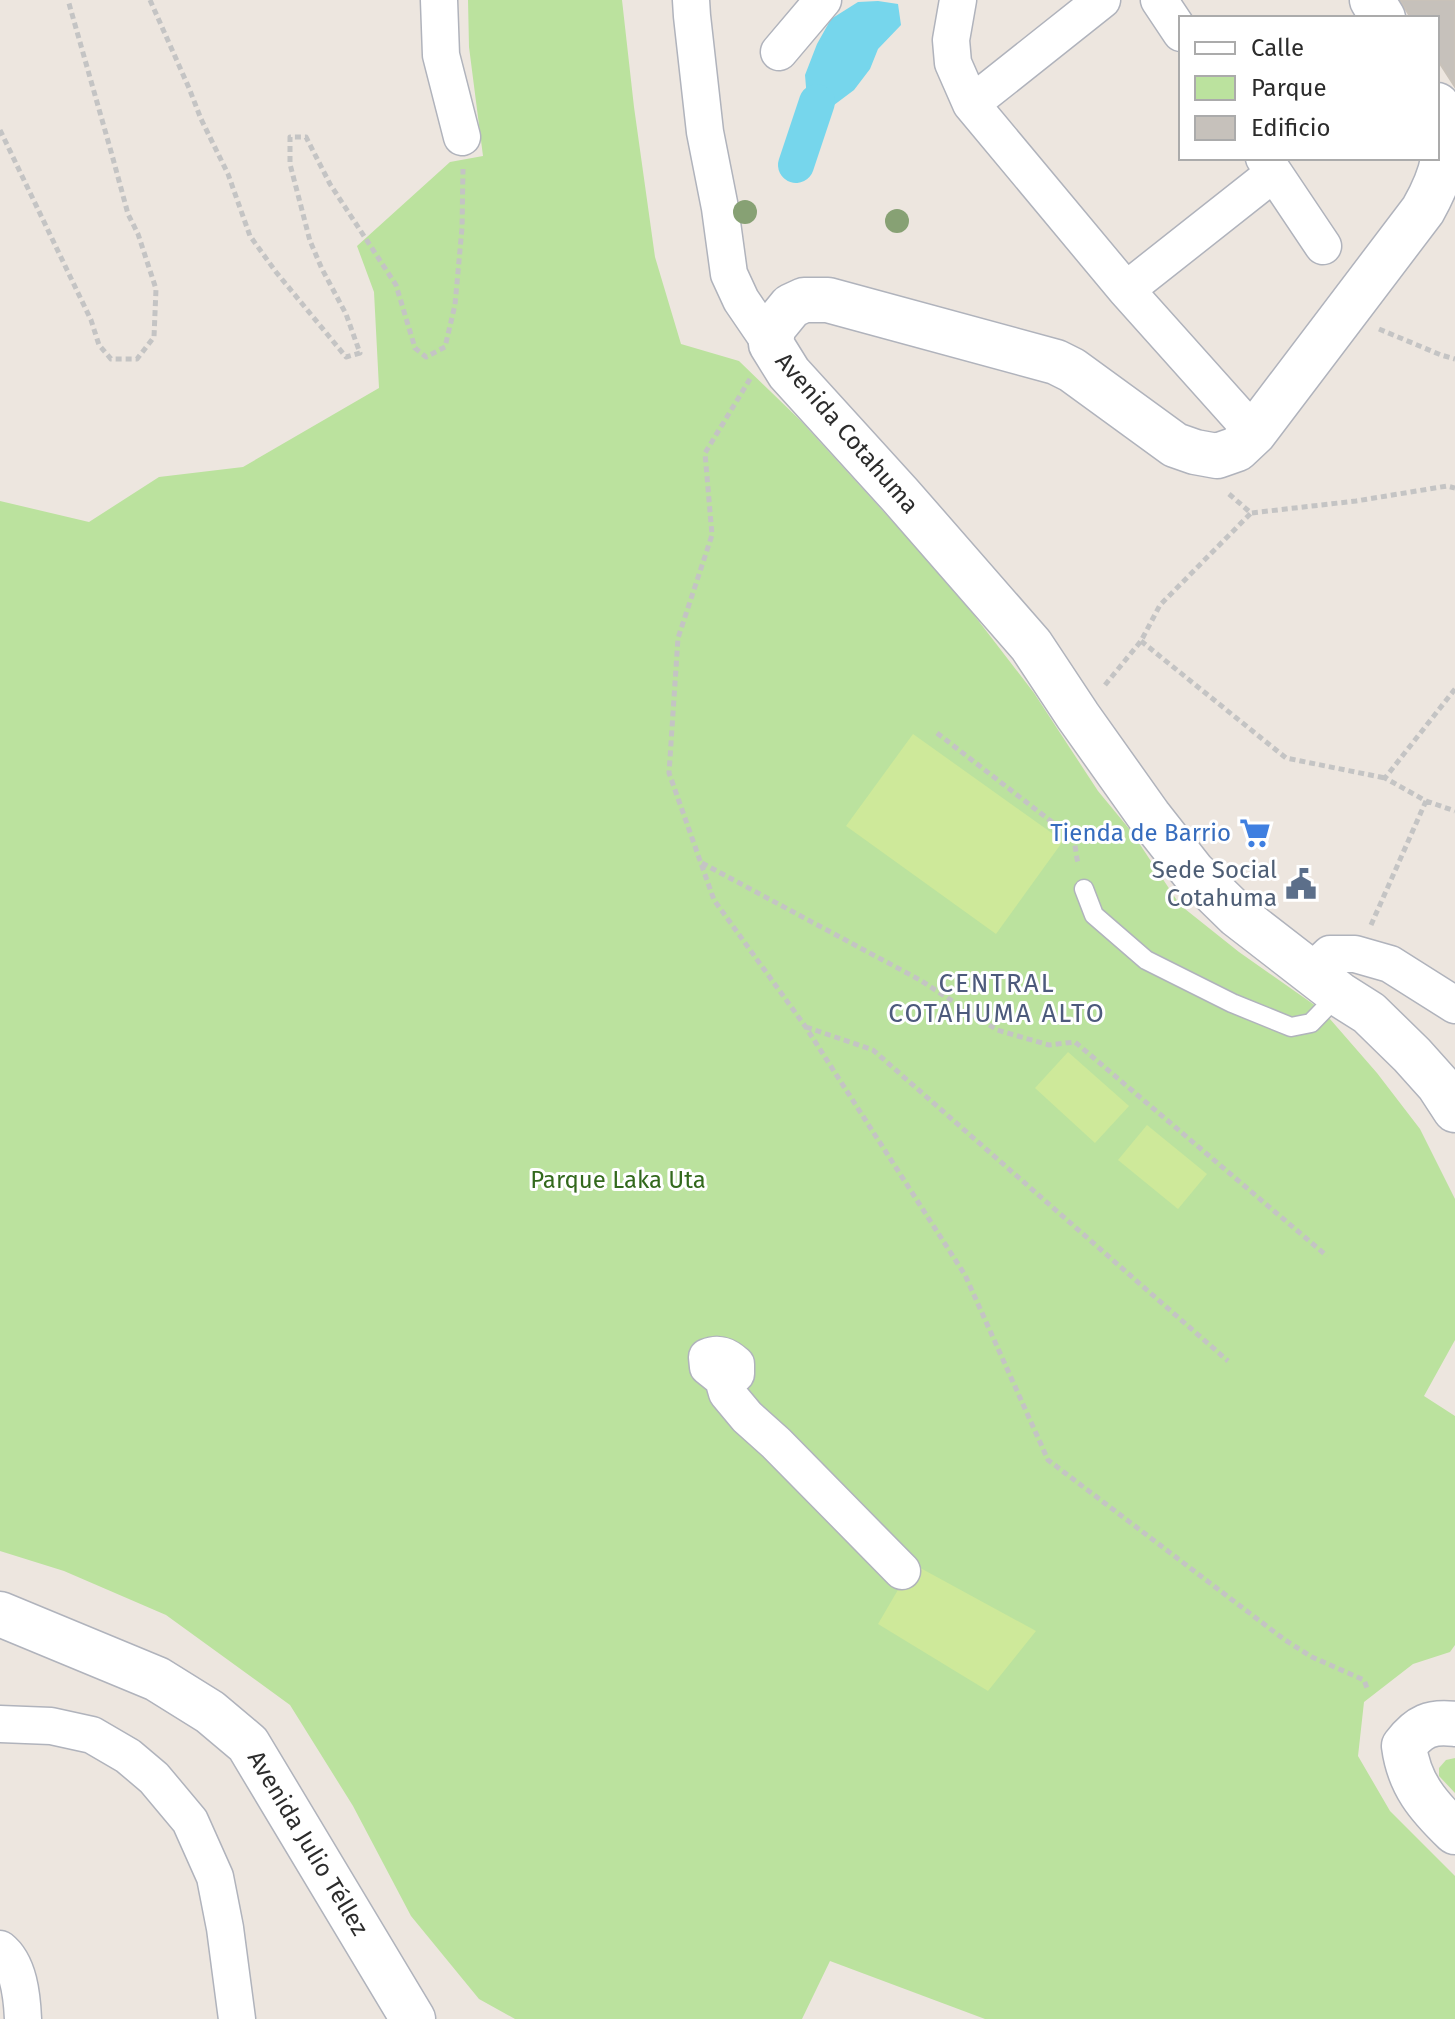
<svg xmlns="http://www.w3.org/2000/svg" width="1455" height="2019" viewBox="0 0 1455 2019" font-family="'Fira Sans',sans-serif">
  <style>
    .green { fill: #bbe29e }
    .pitch { fill: #cee99a }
    .water { fill: #76d6ec }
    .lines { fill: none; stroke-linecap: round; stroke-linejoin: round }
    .canal { stroke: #76d6ec; stroke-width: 36 }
    .building { fill: #c6c1bb; stroke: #c9c2b9; stroke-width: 2 }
    .service-casing { stroke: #b0b3bc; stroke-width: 21 }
    .minor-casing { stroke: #b0b3bc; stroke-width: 39 }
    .tertiary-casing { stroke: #b0b3bc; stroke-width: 47 }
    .secondary-casing { stroke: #b0b3bc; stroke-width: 47 }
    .path { stroke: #c4c4c4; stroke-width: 5; stroke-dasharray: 6 4; stroke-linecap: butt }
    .service { stroke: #fff; stroke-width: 18 }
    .minor { stroke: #fff; stroke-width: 36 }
    .tertiary { stroke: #fff; stroke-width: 44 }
    .secondary { stroke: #fff; stroke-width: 44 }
    .tree { fill: #87a174 }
    .labels { text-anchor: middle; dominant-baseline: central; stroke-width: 6; stroke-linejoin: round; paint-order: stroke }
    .street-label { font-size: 24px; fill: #2c2c2c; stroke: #fff }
    .shop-label { font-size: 24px; fill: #366cbe; stroke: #fff; text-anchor: end }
    .service-label { font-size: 24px; fill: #4e5e75; stroke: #fff; text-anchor: end }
    .park-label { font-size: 24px; fill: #33691d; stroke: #fff }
    .neighbourhood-label { font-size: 26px; letter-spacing: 2px; fill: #4d5a7c; stroke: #fff }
  </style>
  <rect width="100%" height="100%" fill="#ede6df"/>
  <!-- green -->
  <path class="green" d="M468,0H622L634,107L655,257L681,344L739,361L801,421L954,589L1034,693L1098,791L1131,831L1180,905L1239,952L1323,1011L1377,1073L1420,1129L1455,1199V1340L1424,1396L1455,1416V1645L1450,1652L1413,1664L1364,1702L1358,1756L1390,1811L1455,1876V2019H985L830,1961L802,2019H515L479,1999L411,1916L353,1806L290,1705L166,1615L64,1571L0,1551V501L89,522L159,477L243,467L379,388L374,292L357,246L450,162L483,156L469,47Z
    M1455,1758V1793L1439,1776V1768L1446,1760Z"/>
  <!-- pitch -->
  <path class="pitch" d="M913,734L1063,841L996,934L846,826Z
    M1068,1052L1129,1106L1095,1143L1035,1088Z
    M1147,1125L1207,1174L1178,1209L1118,1160Z
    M913,1564L1036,1631L988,1691L878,1624Z"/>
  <!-- water -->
  <path class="water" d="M878,1L898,4L901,25L878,49L870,69L854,90L834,105L807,99L805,75L817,44L831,19L858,2Z"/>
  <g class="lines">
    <!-- canal -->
    <path class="canal" d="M796,165L817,102"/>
  </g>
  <!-- building -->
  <path class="building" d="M1400,0H1455V87L1437,59V18H1411Z"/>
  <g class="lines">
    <defs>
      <path id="service" d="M1084,889L1094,915L1146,960L1232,1003L1291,1027L1311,1023L1339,994"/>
      <path id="minor" d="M439,0L441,55L462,137
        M691,0L692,16L705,132L720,208L729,274L741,300L771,344
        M958,0L951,40L953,63L971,104L1126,290L1254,433
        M1159,0L1181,33
        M779,52L823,0
        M971,104L1102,0
        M1264,158L1323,246
        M1126,290L1274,173
        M1311,972L1330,954H1355L1390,964L1455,1005
        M723,1379L736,1374V1364C727,1356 719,1352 707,1357L708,1367L723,1379L727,1393L747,1417L776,1443L902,1571
        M0,1724L51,1726L92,1735L128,1756L154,1778L190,1821L215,1877L225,1928L237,2019
        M0,1949C19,1964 22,1996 23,2019"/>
      <path id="tertiary" d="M0,1614L157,1679L210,1712L248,1744L413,2019"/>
      <path id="secondary" d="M1372,0L1383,18
        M1437,105C1452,144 1443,175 1423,210L1254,433L1237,449L1217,456L1195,452L1175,445L1072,370L1056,362L828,300H804L791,306L773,328L771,344L789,373L900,495L1031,645L1078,716L1149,816L1193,872L1237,915L1339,994L1369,1013L1412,1055L1438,1084L1455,1110
        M1455,1724C1431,1721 1419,1726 1404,1746C1409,1784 1428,1806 1455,1832"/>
    </defs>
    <!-- service casing -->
    <use href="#service" class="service-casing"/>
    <!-- minor casing -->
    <use href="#minor" class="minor-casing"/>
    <!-- tertiary casing -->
    <use href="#tertiary" class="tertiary-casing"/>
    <!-- secondary casing -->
    <use href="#secondary" class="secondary-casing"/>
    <!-- path -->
    <path class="path" d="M150,0L189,88L201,119L228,174L250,236L276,272L346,357L360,353L346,314L322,269L310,241L290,164V137H306L330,184L396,285L415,348L426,357L445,347L455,305L462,228L463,169
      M0,130L91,320L99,345L111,359H137L154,337L156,289L138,234L128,214L112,155L68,0
      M1379,329L1441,355L1455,359
      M750,379L705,453L712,535L678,638L669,773L714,900L805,1026L965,1275L1048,1460L1285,1640L1312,1657L1364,1680L1367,1688
      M1229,494L1251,513L1356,501L1447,486L1455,488
      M1141,641L1286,758L1385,778
      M1105,685L1141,641L1160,605L1251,513
      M937,733L1074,839L1077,859L1079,865
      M1426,801L1455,811
      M702,863L920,980L997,1030L1049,1045L1075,1042L1327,1256
      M1371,925L1426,801L1385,778L1455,689
      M806,1027L873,1050L1228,1361"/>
    <!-- service -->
    <use href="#service" class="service"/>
    <!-- minor -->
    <use href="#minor" class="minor"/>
    <!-- tertiary -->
    <use href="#tertiary" class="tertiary"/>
    <!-- secondary -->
    <use href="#secondary" class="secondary"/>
  </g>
  <!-- trees -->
  <g class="tree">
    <circle cx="745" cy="212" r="12"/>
    <circle cx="897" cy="221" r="12"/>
  </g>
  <!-- icons -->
  <defs>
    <symbol id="supermarket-bare" viewBox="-9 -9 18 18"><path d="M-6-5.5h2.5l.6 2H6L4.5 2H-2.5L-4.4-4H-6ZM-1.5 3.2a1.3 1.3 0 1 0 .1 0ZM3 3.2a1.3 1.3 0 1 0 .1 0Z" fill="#3f7fe0" stroke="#fff" stroke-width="2.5" paint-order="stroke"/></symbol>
    <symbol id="civic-bare" viewBox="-9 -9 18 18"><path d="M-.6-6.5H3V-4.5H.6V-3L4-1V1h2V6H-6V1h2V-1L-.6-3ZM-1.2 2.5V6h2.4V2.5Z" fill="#5c6f8a" stroke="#fff" stroke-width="2.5" paint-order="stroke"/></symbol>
  </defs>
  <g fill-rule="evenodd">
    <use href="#supermarket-bare" x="1233" y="811" width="44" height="44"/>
    <use href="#civic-bare" x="1279" y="862" width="44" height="44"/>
  </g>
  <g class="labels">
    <!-- street labels -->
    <g class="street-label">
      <text transform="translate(847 433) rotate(49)">Avenida Cotahuma</text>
      <text transform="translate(308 1843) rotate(59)">Avenida Julio Téllez</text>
    </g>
    <!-- shop labels -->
    <g class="shop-label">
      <text x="1231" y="833">Tienda de Barrio</text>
    </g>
    <!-- service labels -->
    <g class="service-label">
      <text x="1277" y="870">Sede Social<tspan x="1277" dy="28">Cotahuma</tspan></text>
    </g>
    <!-- park labels -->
    <g class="park-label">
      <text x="618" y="1180">Parque Laka Uta</text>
    </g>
    <!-- neighbourhood labels -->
    <g class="neighbourhood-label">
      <text x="997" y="983">CENTRAL<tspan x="997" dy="30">COTAHUMA ALTO</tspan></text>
    </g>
  </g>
  <!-- legend -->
  <rect x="1179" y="16" width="260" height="144" fill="#ffffff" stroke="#ababab" stroke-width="2"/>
  <rect x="1195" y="42" width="40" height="12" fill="#ffffff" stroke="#ababab" stroke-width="2"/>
  <text x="1251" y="56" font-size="24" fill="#2c2c2c">Calle</text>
  <rect x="1195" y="76" width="40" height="24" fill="#bbe29e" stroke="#ababab" stroke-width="2"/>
  <text x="1251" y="96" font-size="24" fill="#2c2c2c">Parque</text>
  <rect x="1195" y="116" width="40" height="24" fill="#c6c1bb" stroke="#ababab" stroke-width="2"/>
  <text x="1251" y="136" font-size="24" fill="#2c2c2c">Edificio</text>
</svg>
